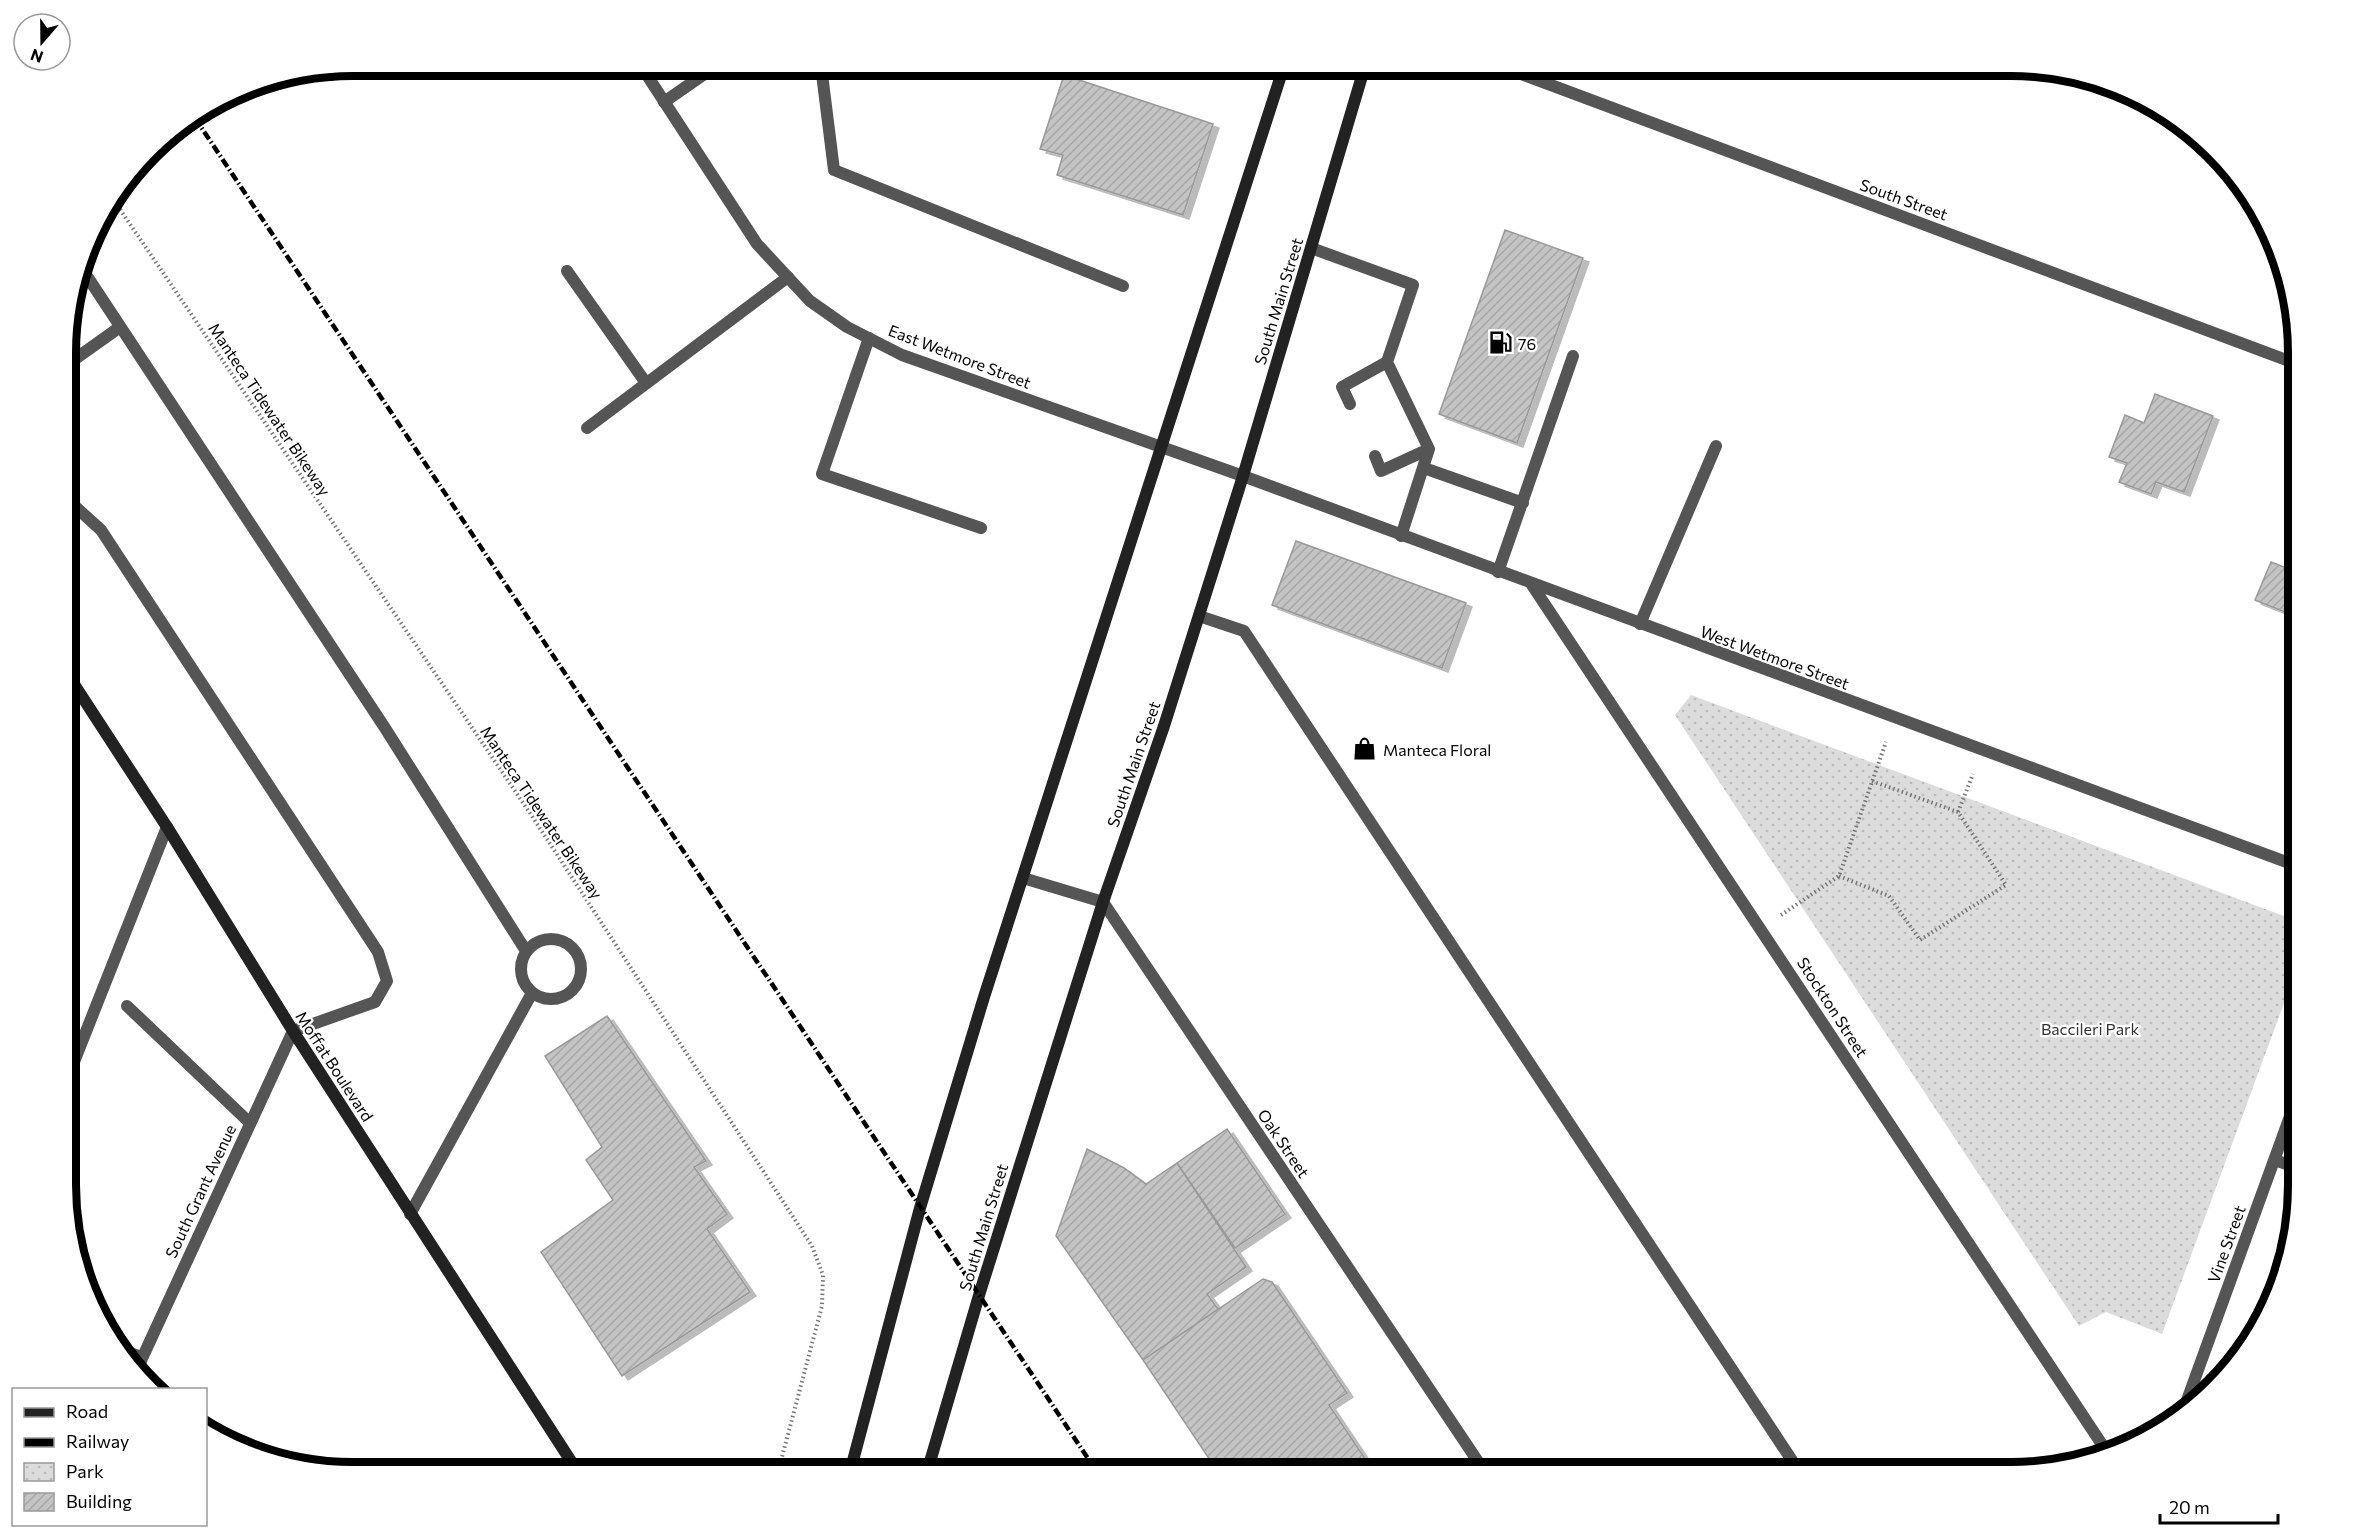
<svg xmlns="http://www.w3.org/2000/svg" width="2364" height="1538" viewBox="0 0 2364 1538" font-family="Commissioner,sans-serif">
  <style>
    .park { fill: url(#park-dots) }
    .building { fill: url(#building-hatch); stroke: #999; stroke-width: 1.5; filter: url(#shadow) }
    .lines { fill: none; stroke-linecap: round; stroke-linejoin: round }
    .path { stroke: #777; stroke-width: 4; stroke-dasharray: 1.5 3; stroke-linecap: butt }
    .lane { stroke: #555; stroke-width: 12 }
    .street { stroke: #555; stroke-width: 12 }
    .secondary { stroke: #222; stroke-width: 12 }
    .rail { stroke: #000; stroke-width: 4.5; stroke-dasharray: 9 3 1.5 3; stroke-linecap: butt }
    .labels { text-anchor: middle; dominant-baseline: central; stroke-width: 4.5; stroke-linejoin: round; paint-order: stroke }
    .street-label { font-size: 16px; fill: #000; stroke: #fff }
    .poi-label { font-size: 16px; fill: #000; stroke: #fff; text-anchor: start }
    .park-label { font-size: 16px; fill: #333; stroke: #fff }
    .rim { fill: none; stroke: #000; stroke-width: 8 }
  </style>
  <defs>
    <pattern id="park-dots" width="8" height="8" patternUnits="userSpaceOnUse" patternTransform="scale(1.5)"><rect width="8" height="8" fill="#dcdcdc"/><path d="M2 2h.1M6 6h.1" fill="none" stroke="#bbb" stroke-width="1.8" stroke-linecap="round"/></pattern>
    <pattern id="building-hatch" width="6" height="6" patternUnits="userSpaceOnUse" patternTransform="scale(1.5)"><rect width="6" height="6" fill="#c4c4c4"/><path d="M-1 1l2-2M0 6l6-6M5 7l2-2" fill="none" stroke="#a7a7a7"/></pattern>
    <filter id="shadow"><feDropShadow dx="6" dy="4" stdDeviation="0" flood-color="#0004"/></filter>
  </defs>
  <rect width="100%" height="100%" fill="#fff"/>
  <!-- park -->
  <path class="park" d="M1691,695L2295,920L2297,924V968L2162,1334L2106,1312L2079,1326L1675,715Z"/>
  <!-- building -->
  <path class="building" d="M1064,75L1213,124L1183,215L1057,175L1063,155L1040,149Z
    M1505,230L1583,258L1517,443L1439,414Z
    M2155,394L2213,416L2184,492L2156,482L2151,494L2119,482L2127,463L2109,457L2125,415L2144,423Z
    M1296,541L1466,603L1442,668L1272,605Z
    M2271,562L2297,572L2295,616L2255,600Z
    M607,1016L706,1161L694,1167L727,1214L707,1229L750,1292L622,1376L541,1252L613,1200L586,1160L602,1147L545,1056Z
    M1227,1129L1285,1214L1235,1248L1177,1163Z
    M1087,1149L1124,1168L1146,1184L1177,1163L1246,1267L1207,1294L1218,1309L1143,1360L1056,1236Z
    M1263,1279L1272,1282L1347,1393L1329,1405L1374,1472H1218L1143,1360Z"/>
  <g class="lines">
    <!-- path -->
    <path class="path" d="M115,202L530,813L812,1246L823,1275L822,1306L778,1472
      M1958,812L1973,774
      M1839,876L1889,896L1920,940L2006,885L1958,812L1872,781
      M1781,915L1839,876L1886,742"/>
    <!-- lane -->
    <path class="lane" d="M821,66L834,170L1123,286
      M664,102L716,66
      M1311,248L1413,285L1387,362L1429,449L1401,536
      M83,270L385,728L526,951
      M567,271L646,383
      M869,338L822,474L981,528
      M68,364L120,327
      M1350,404L1342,387L1387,362
      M587,428L788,277
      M1375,456L1381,471L1429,449
      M1424,468L1523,503
      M68,500L101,530L378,952L387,981L375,1002L293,1031
      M1498,572L1573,356
      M1199,616L1244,631L1799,1471
      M1640,624L1716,446
      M521 969a30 30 0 1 1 60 0a30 30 0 1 1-60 0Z
      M127,1006L250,1123
      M68,1077L167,827
      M2275,1160L2297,1168
      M410,1214L532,993"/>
    <!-- street -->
    <path class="street" d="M641,66L757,244L810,301L847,327L902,355L1243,476L2297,866
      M1500,66L2297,364
      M1532,585L2105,1449
      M1023,878L1103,902L1485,1472
      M127,1352L141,1357
      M139,1365L293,1031
      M2186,1403L2297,1097
      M2144,1437L2155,1432"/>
    <!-- secondary -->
    <path class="secondary" d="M68,675L167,827L293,1031L578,1472
      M850,1472L920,1208L984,997L1284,66
      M927,1472L980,1292L1103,902L1164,726L1243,476L1365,66"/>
    <!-- rail -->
    <path class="rail" d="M195,118L1097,1472"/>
  </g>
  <!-- icons -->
  <defs>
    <symbol id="fuel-bare" viewBox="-9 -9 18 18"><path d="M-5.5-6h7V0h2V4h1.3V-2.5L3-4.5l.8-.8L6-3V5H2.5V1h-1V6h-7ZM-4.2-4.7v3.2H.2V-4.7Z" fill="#000" stroke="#fff" stroke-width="2.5" paint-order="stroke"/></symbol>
    <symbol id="shop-bare" viewBox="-9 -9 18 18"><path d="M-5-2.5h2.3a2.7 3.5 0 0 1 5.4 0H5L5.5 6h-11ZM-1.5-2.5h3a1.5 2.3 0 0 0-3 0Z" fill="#000" stroke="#fff" stroke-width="2.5" paint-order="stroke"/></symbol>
  </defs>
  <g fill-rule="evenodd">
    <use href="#fuel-bare" x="1484" y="326" width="33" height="33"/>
    <use href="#shop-bare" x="1348" y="732" width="33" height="33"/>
  </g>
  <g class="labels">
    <!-- street labels -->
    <g class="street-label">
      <text transform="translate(1904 199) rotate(20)">South Street</text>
      <text transform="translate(1278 301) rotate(-73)">South Main Street</text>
      <text transform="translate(960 356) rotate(21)">East Wetmore Street</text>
      <text transform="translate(270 409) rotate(56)">Manteca Tidewater Bikeway</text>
      <text transform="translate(1775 657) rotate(20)">West Wetmore Street</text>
      <text transform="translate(1133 764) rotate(-71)">South Main Street</text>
      <text transform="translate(542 812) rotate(56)">Manteca Tidewater Bikeway</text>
      <text transform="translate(1833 1007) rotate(57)">Stockton Street</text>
      <text transform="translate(335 1066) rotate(57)">Moffat Boulevard</text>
      <text transform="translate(1284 1143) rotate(56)">Oak Street</text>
      <text transform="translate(200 1191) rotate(-65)">South Grant Avenue</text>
      <text transform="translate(983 1227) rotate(-73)">South Main Street</text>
      <text transform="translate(2226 1244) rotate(-70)">Vine Street</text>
    </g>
    <!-- poi labels -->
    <g class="poi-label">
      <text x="1518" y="343">76</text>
      <text x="1383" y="749">Manteca Floral</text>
    </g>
    <!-- park labels -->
    <g class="park-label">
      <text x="2090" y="1028">Baccileri Park</text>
    </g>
  </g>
  <!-- crop -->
  <path d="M0 0H2364V1538H0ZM353 76H2011A277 277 0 0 1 2288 353V1185A277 277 0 0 1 2011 1462H353A277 277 0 0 1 76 1185V353A277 277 0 0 1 353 76Z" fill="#fff" fill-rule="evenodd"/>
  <path class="rim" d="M353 76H2011A277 277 0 0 1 2288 353V1185A277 277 0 0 1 2011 1462H353A277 277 0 0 1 76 1185V353A277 277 0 0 1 353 76Z"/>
  <!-- legend -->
  <rect x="12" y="1388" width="195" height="138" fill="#ffffff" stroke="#999999" stroke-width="1.5"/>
  <rect x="24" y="1408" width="30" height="9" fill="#222222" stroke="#999999" stroke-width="1.5"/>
  <text x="66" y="1418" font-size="18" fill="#000000">Road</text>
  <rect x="24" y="1438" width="30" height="9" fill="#000000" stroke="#999999" stroke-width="1.5"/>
  <text x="66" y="1448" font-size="18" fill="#000000">Railway</text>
  <rect x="24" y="1463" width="30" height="18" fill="url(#park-dots)" stroke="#999999" stroke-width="1.5"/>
  <text x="66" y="1478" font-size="18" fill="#000000">Park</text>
  <rect x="24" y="1493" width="30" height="18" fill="url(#building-hatch)" stroke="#999999" stroke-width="1.5"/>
  <text x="66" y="1508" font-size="18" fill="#000000">Building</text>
  <!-- north arrow -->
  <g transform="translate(42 42) rotate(200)"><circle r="28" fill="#ffffff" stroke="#999999" stroke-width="1.5"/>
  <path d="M0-4.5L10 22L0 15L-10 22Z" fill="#000000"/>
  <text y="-9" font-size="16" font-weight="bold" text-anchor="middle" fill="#000000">N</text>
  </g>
  <!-- scale -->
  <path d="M2160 1514v9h118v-9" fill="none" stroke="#000000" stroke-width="3"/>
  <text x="2169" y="1514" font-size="18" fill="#000000" stroke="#ffffff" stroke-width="4.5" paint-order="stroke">20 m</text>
</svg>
